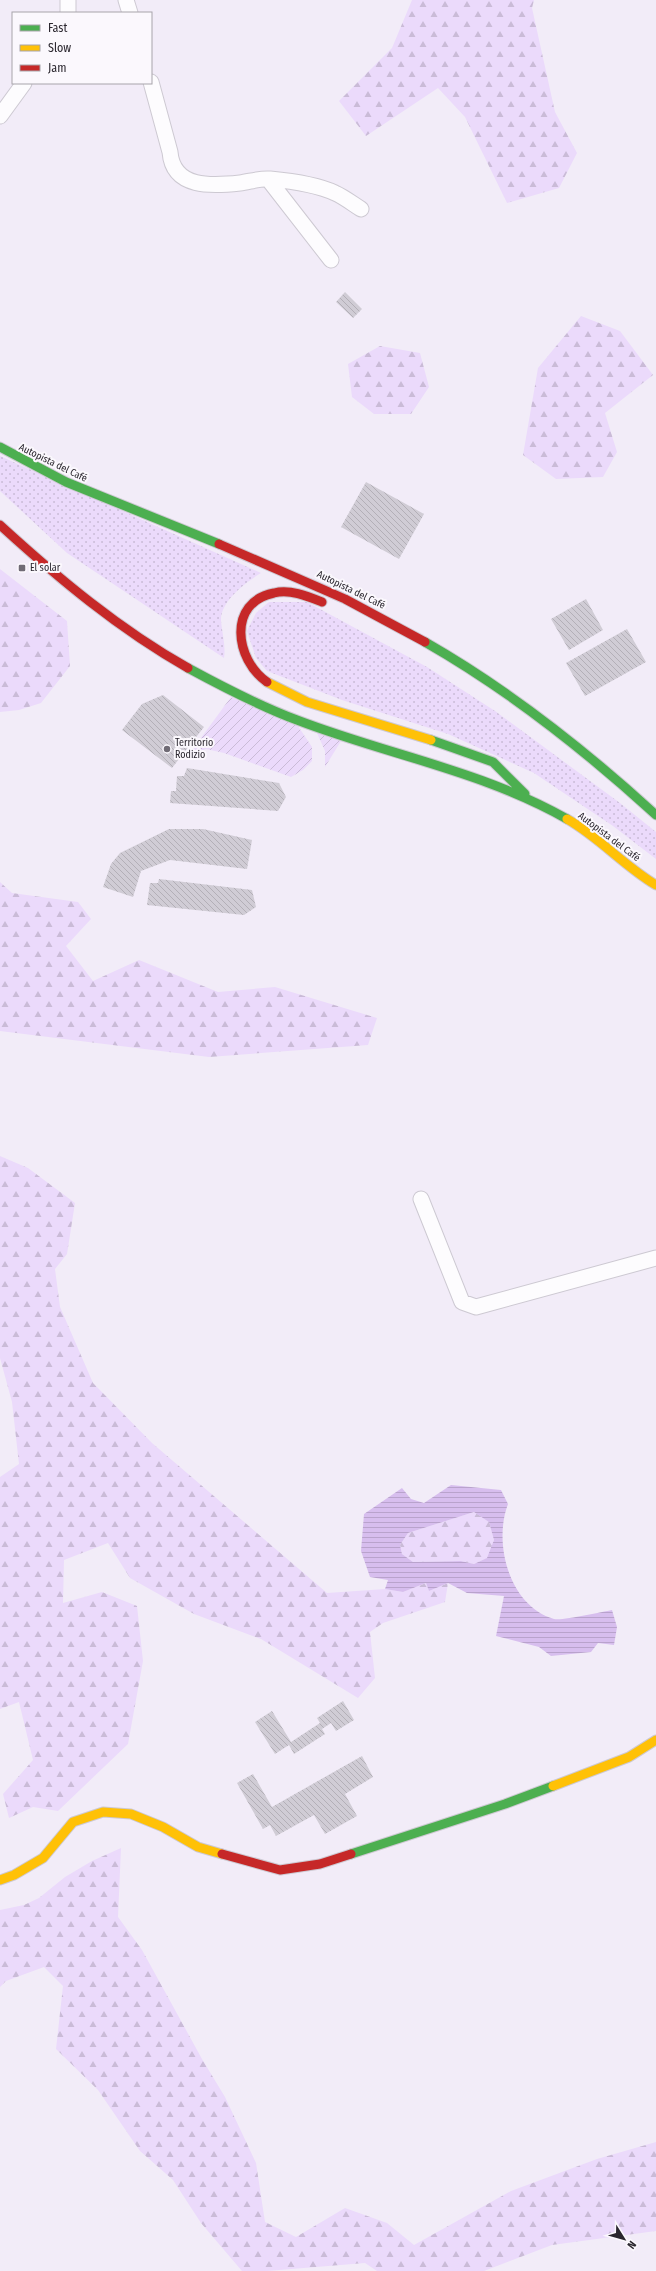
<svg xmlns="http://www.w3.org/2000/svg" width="656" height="2271" viewBox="0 0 656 2271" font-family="'Fira Sans Condensed',sans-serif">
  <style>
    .grass { fill: url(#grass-dots) }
    .forest { fill: url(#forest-firs) }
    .garden { fill: url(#garden-furrows) }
    .water { fill: url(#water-rules); fill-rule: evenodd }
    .building { fill: url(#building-back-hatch) }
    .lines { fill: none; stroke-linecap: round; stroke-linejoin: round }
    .street-casing { stroke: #cdc9d2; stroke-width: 17 }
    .fast-casing { stroke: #cdc9d2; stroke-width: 11 }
    .slow-casing { stroke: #cdc9d2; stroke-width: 11 }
    .jam-casing { stroke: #cdc9d2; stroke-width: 11 }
    .street { stroke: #fdfcfe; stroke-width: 15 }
    .fast { stroke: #4caf50; stroke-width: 9 }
    .slow { stroke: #ffc107; stroke-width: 9 }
    .jam { stroke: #c62828; stroke-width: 9 }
    .poi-dot { fill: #706b75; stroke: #fbf8fd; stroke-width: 1.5 }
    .labels { text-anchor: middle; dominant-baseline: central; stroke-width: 4; stroke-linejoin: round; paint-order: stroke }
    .street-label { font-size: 10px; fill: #2a262e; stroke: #fbf8fd }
    .poi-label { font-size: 10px; fill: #2a262e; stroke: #fbf8fd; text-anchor: start }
  </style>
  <defs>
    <pattern id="grass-dots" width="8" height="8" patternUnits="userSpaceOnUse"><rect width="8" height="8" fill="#ebdafb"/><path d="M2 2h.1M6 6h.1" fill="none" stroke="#cabbd7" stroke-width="1.8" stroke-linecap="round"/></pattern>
    <pattern id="forest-firs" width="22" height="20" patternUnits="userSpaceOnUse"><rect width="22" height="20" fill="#ebdafb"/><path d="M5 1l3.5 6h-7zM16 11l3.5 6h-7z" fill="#cabbd7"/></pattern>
    <pattern id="garden-furrows" width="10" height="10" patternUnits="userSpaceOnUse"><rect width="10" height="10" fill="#ebdafb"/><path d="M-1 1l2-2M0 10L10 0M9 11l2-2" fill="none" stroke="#cabbd7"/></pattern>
    <pattern id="water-rules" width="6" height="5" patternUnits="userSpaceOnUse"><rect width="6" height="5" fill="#d7beee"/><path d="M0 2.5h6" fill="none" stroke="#b9a3cc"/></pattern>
    <pattern id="building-back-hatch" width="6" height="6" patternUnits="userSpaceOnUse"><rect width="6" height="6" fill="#d0ccd5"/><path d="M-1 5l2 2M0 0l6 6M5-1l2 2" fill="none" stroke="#b3afb7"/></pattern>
  </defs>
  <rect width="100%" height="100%" fill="#f2ecf8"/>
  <!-- grass -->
  <path class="grass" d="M0,456L261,573C246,582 220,601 221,621C222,633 226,646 224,658L67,553L0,491Z
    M269,602H307L427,667L495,711L620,803L656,832V859L613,826L534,773L448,734L342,700L267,671L256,658L247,631L256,613Z"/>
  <!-- forest -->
  <path class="forest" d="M412,0H534L532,8L555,112L577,153L559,188L507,203L465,117L438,88L366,136L339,101L392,48Z
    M581,316L620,331L653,375L605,413L617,452L603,477L556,479L523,455L538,368Z
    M380,346L420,353L429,387L411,414H374L352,397L348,364Z
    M0,569L67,621L70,666L41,703L19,710L0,712Z
    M0,882L12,893L78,902L91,919L66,946L93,981L139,960L218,992L275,987L377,1018L368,1045L209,1057L0,1031Z
    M0,1156L28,1168L75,1203L67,1254L55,1269L60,1307L93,1383L152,1443L327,1593L385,1589L403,1592L426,1583L429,1591L448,1583L445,1602L383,1623L370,1632L375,1678L358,1698L261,1639L194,1614L130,1578L108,1543L64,1560L63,1603L102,1592L137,1606L143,1661L128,1744L58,1811L33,1807L9,1818L3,1794L33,1760L19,1702L0,1709V1477L19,1464L12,1402L0,1358Z
    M474,1512L489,1521L494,1540L488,1558L474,1564L461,1561L413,1562L402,1554L400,1545L408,1533Z
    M121,1848L118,1917L142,1950L202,2059L225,2097L256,2163L265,2222L296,2237L345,2208L387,2223L414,2245L511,2191L597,2159L656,2142V2231L552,2245L484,2271H377L365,2263L267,2271H242L201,2223L173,2180L140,2151L98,2090L56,2049L63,1986L44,1967L6,1981L0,1987V1910L24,1905L39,1898L65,1877L92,1861Z"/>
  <!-- garden -->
  <path class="garden" d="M231,697L298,726L312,747V761L303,770L291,777L224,753L206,749L187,757Z
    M317,733L341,741L325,767V751Z"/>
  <!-- water -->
  <path class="water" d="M451,1485L501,1490L508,1504C493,1543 509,1606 554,1619C562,1621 601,1612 612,1610L617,1627L614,1645L598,1643L591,1652L551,1656L539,1647L496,1636L504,1596L467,1593L448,1583L429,1591L426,1583L403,1592L385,1589L388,1580L370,1577L361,1551L364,1514L402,1488L411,1499L424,1503ZM474,1512L489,1522L494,1540L487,1558L474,1564L461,1561L413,1562L402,1554L400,1545L408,1533Z"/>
  <!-- building -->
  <path class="building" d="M345,292L362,309L353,318L336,302Z
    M366,482L424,514L399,559L341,527Z
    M586,599L603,630L569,650L551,619Z
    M627,629L646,662L585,696L566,663Z
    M163,695L204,727L172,768L122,730L142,704Z
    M187,768L279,783L286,797L278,811L170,803L171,791H176L177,776H184Z
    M169,829H203L252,840L247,869L170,860L141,871L133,897L103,887L111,864L120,853Z
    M159,879L252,890L256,907L244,915L147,905L150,883H158Z
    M343,1701L354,1720L336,1731L331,1723L322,1729L325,1734L294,1754L289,1745L275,1754L255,1722L272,1711L291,1742L320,1723L317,1718Z
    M362,1756L373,1777L345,1794L357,1816L325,1834L314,1815L276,1836L270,1825L263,1829L237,1783L253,1774L272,1807Z"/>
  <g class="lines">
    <defs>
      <path id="street" d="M126,0L130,13
        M68,13V0
        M151,82L170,152C173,189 212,186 240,183C249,182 260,178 270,179C291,181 316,184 335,193C344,197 353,204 361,209
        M0,116L24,83
        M268,179L331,260
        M421,1199L462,1302L476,1307L656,1258"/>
      <path id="fast" d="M0,447L66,482L219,544
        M425,642C509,690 585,750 656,815
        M188,668C223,687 259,706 297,720C388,755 480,770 567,819
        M431,740L493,762L525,794
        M351,1854L505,1804L553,1786"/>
      <path id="slow" d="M267,682L307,702L431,740
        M567,819C599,837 624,866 656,885
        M553,1786L629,1757L656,1740
        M0,1880L14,1875L43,1858L73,1822L103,1812L131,1814L163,1827L198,1847L222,1854"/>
      <path id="jam" d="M0,525C58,578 119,629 188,668
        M219,544L345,599L425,642
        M267,682C235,660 227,602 274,593C290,589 307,596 322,602
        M222,1854L280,1870L320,1864L351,1854"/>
    </defs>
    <!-- street casing -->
    <use href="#street" class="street-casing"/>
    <!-- fast casing -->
    <use href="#fast" class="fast-casing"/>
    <!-- slow casing -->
    <use href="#slow" class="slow-casing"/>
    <!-- jam casing -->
    <use href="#jam" class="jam-casing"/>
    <!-- street -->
    <use href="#street" class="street"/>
    <!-- fast -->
    <use href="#fast" class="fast"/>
    <!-- slow -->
    <use href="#slow" class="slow"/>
    <!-- jam -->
    <use href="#jam" class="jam"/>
  </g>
  <!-- markers -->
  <g class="poi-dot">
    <rect x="18" y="564" width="8" height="8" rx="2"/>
    <circle cx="167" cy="749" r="4"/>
  </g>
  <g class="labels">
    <!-- street labels -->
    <g class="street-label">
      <text transform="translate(53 463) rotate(26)">Autopista del Café</text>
      <text transform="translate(351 590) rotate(26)">Autopista del Café</text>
      <text transform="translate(609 837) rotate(37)">Autopista del Café</text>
    </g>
    <!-- poi labels -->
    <g class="poi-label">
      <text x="30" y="568">El solar</text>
      <text x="175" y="743">Territorio<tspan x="175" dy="12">Rodizio</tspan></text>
    </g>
  </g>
  <!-- legend -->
  <rect x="12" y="12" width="140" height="72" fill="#fbf8fd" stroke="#a7a4aa"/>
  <rect x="20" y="25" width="20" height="6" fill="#4caf50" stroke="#a7a4aa"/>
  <text x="48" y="32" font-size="12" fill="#2a262e">Fast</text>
  <rect x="20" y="45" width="20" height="6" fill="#ffc107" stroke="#a7a4aa"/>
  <text x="48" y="52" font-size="12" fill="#2a262e">Slow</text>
  <rect x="20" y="65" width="20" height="6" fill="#c62828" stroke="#a7a4aa"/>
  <text x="48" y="72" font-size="12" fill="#2a262e">Jam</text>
  <!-- north arrow -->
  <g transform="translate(624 2239) rotate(127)" stroke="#fbf8fd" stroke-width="3" paint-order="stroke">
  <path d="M0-3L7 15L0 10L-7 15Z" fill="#2a262e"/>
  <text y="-6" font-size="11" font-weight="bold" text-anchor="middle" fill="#2a262e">N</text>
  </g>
</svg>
